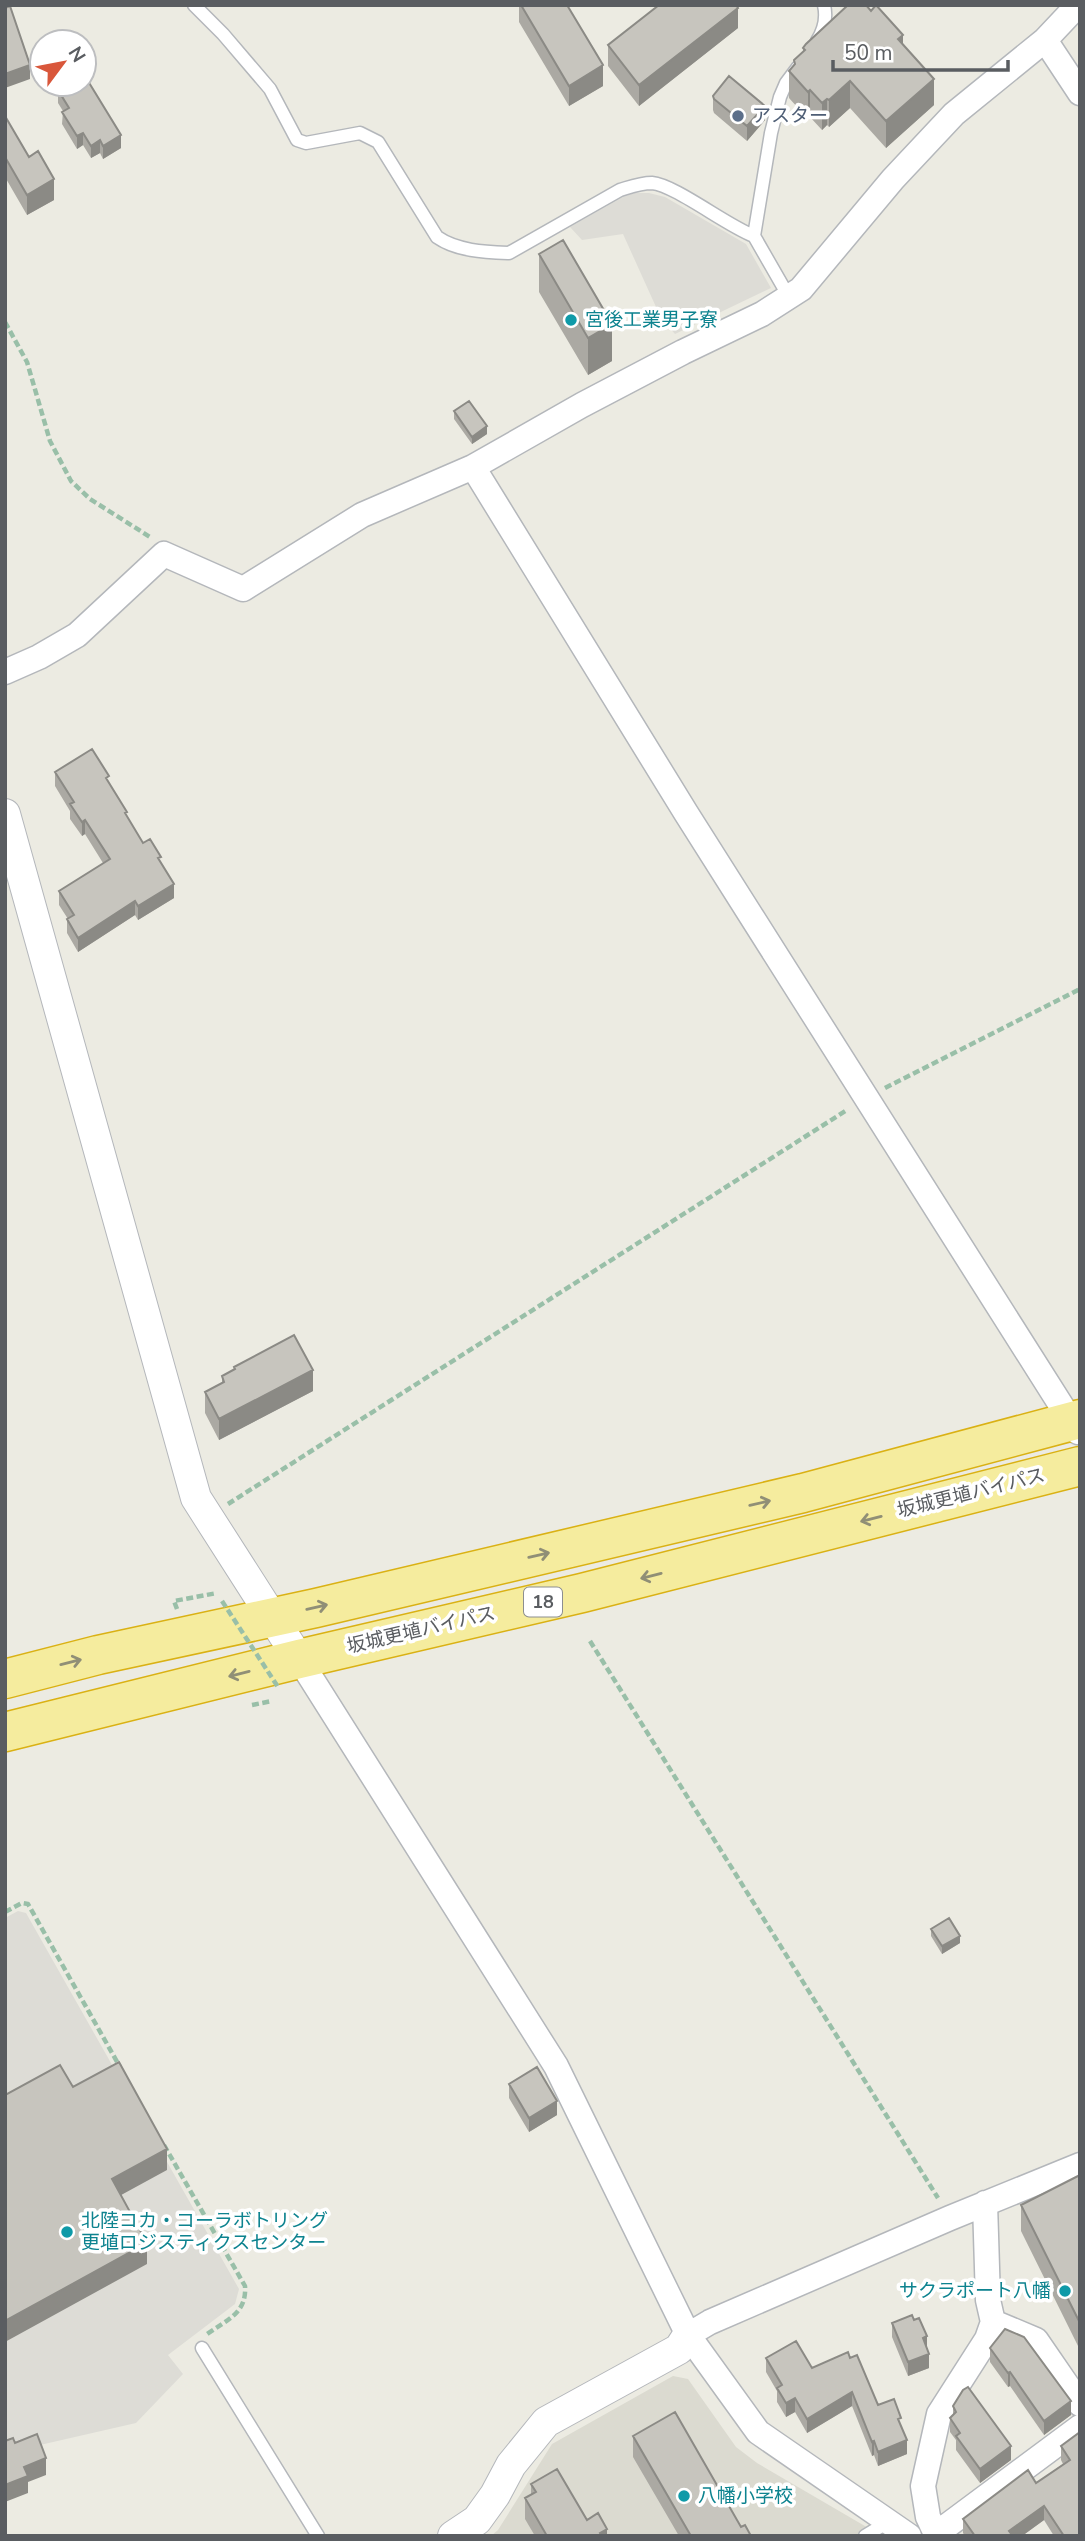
<svg xmlns="http://www.w3.org/2000/svg" width="1085" height="2541" viewBox="0 0 1085 2541" font-family="'Nunito Sans','Noto Sans JP',sans-serif">
  <style>
    .industrial { fill: #dddcd6 }
    .education { fill: #dbdad0 }
    .lines { fill: none; stroke-linecap: round; stroke-linejoin: round }
    .service-casing { stroke: #b4b7bb; stroke-width: 15 }
    .minor-casing { stroke: #b4b7bb; stroke-width: 27 }
    .tertiary-casing { stroke: #b4b7bb; stroke-width: 32 }
    .trunk-casing { stroke: #dab114; stroke-width: 41 }
    .path { stroke: #99bfa8; stroke-width: 4.5; stroke-dasharray: 7 3.5; stroke-linecap: butt }
    .service { stroke: #fff; stroke-width: 12 }
    .minor { stroke: #fff; stroke-width: 24 }
    .tertiary { stroke: #fff; stroke-width: 30 }
    .trunk { stroke: #f5ec9e; stroke-width: 38 }
    .path-bridge { stroke: #99bfa8; stroke-width: 4.5; stroke-dasharray: 7 3.5; stroke-linecap: butt }
    .wall { fill: #aba9a3 }
    .shaded-wall { fill: #8b8a85 }
    .building { fill: #c7c5be; stroke: #8b8a85; stroke-width: 2 }
    .oneway { stroke: #908f76 }
    .service-dot { fill: #5c6f8a; stroke: #fff; stroke-width: 2.5 }
    .culture-dot { fill: #0f9aa8; stroke: #fff; stroke-width: 2.5 }
    .labels { text-anchor: middle; dominant-baseline: central; stroke-width: 7; stroke-linejoin: round; paint-order: stroke }
    .shield { fill: #fff; stroke: #8c8e90; stroke-width: 2 }
    .shield-label { font-size: 18px; font-weight: bold; fill: #5a5d61 }
    .service-label { font-size: 19px; fill: #4e5e75; stroke: #fff; text-anchor: start }
    .culture-label { font-size: 19px; fill: #0d838f; stroke: #fff; text-anchor: start }
    .street-label { font-size: 19px; fill: #5a5d61; stroke: #fff }
  </style>
  <rect width="100%" height="100%" fill="#ecebe2"/>
  <!-- industrial -->
  <path class="industrial" d="M635,193H649L665,197L746,244L771,288L675,334L661,318L623,234L582,240L570,227L623,197Z
    M18,1911L26,1913L239,2289L235,2304L168,2355L183,2374L136,2423L5,2453V1918Z"/>
  <!-- education -->
  <path class="education" d="M673,2376L688,2379L736,2447L757,2463L882,2536H491L498,2530L552,2444Z"/>
  <g class="lines">
    <defs>
      <path id="service" d="M194,5L223,34L270,89L297,140L306,143L360,133L378,142L437,237C457,251 485,252 509,253L620,190C630,187 640,183 652,183C675,185 727,226 754,236
        M817,41C824,30 827,18 824,5
        M789,297L754,236L771,133L780,97L786,83L798,67
        M202,2348L318,2536
        M865,2536L888,2522"/>
      <path id="minor" d="M1045,40L1080,93
        M473,467L582,405L683,352L762,314L801,289L893,179L954,114L1045,40L1078,5
        M5,672L39,657L77,635L164,554L243,589L362,515L473,467L686,813L1078,1432
        M299,1659L556,2066L688,2335L758,2432L909,2536
        M993,2322L1036,2340L1080,2404
        M688,2335L710,2322L950,2218L1080,2165
        M936,2534L1080,2427
        M935,2536L936,2534L928,2517L923,2486L939,2414L987,2339L993,2322L988,2300L985,2203"/>
      <path id="tertiary" d="M5,814L196,1498L299,1659
        M453,2536L477,2520L495,2495L511,2465L546,2422L679,2349L688,2335"/>
      <path id="trunk" d="M5,1679L98,1655L316,1608L803,1493L1080,1419
        M5,1732L299,1659L582,1593L1080,1466"/>
    </defs>
    <!-- service casing -->
    <use href="#service" class="service-casing"/>
    <!-- minor casing -->
    <use href="#minor" class="minor-casing"/>
    <!-- tertiary casing -->
    <use href="#tertiary" class="tertiary-casing"/>
    <!-- trunk casing -->
    <use href="#trunk" class="trunk-casing"/>
    <!-- path -->
    <path class="path" d="M5,322L27,362L50,441L71,481L90,499L150,537
      M885,1088L1080,989
      M228,1504L847,1110
      M177,1609L174,1601L217,1593
      M590,1641L938,2198
      M252,1705L272,1701
      M5,1912L22,1903L28,1904L120,2067
      M164,2145L245,2286C247,2313 227,2320 207,2334"/>
    <!-- service -->
    <use href="#service" class="service"/>
    <!-- minor -->
    <use href="#minor" class="minor"/>
    <!-- tertiary -->
    <use href="#tertiary" class="tertiary"/>
    <!-- trunk -->
    <use href="#trunk" class="trunk"/>
    <!-- path-bridge -->
    <path class="path-bridge" d="M222,1601L278,1687"/>
  </g>
  <!-- wall -->
  <path class="wall" d="M519,5H567L603,86L569,106L519,22Z
    M738,28L639,106L608,66V45Z
    M903,45L934,105L886,148L850,108L829,127L827,125L822,130L810,117L808,119L789,98V71L794,66V60L803,52V48Z
    M58,90L121,148L103,159L100,153L91,158L83,145L77,149L62,124L63,111L58,103Z
    M713,96L765,120L747,141L714,113L713,110Z
    M5,116L54,200L27,215L5,177Z
    M539,254L612,361L588,375L539,292Z
    M454,411L487,434L472,444L454,419Z
    M55,772L109,783L127,817L143,843L161,863L174,898L138,920L135,915L78,952L67,933V919H68L59,905V891L103,863L85,834L82,836L70,819V811L55,786Z
    M234,1367L313,1391L219,1440L205,1413V1392L222,1383V1376L234,1369Z
    M931,1929L960,1943L942,1954L931,1936Z
    M509,2084L557,2115L529,2132L509,2098Z
    M1080,2175V2350L1021,2231V2205Z
    M892,2323L927,2350L929,2368L908,2376L892,2337Z
    M990,2348L1071,2415L1044,2435L1010,2386L1008,2387L990,2362Z
    M766,2358L812,2368L850,2358L878,2405L901,2427L907,2454L878,2466L874,2455L872,2456L852,2406L807,2433L795,2412L786,2417L777,2402V2391L766,2372Z
    M953,2406L1011,2460L980,2483L956,2450V2440L950,2432V2418L953,2415Z
    M1080,2432V2536H1054L1044,2520L1022,2536H965L963,2533V2519L1036,2483L1063,2464L1061,2460V2446Z
    M633,2436L741,2527L751,2536H679L633,2457Z
    M531,2484L587,2520L607,2536H535L525,2519V2498L531,2495Z"/>
  <!-- shaded-wall -->
  <path class="shaded-wall" d="M738,8V28L639,106V85Z
    M903,35V62L898,39Z
    M30,65V79L5,88V74Z
    M603,65V86L569,106V86Z
    M934,79V105L886,148V121Z
    M850,81V108L829,127V100Z
    M810,90V117L808,119V92Z
    M827,99V125L822,130V103Z
    M765,106V120L747,141V126Z
    M83,133V145L77,149V136Z
    M121,135V148L103,159V146Z
    M100,140V153L91,158V146Z
    M54,179V200L27,215V195Z
    M612,324V361L588,375V338Z
    M487,426V434L472,444V437Z
    M85,820V834L82,836V822Z
    M174,884V898L138,920V906Z
    M135,901V915L78,952V938Z
    M313,1370V1391L219,1440V1419Z
    M960,1936V1943L942,1954V1946Z
    M557,2101V2115L529,2132V2118Z
    M167,2149V2170L112,2200V2179Z
    M147,2243V2264L5,2342V2321Z
    M927,2336V2350L923,2338Z
    M929,2354V2368L908,2376V2362Z
    M1010,2372V2386L1008,2387V2373Z
    M852,2392V2406L807,2433V2419Z
    M795,2398V2412L786,2417V2403Z
    M1071,2401V2415L1044,2435V2421Z
    M907,2440V2454L878,2466V2452Z
    M874,2441V2455L872,2456V2442Z
    M1011,2446V2460L980,2483V2469Z
    M46,2458V2475L28,2482V2493L5,2502V2485L24,2467Z
    M1044,2506V2520L1022,2536H1009V2531Z
    M607,2529V2536H600V2533Z"/>
  <!-- building -->
  <path class="building" d="M521,5H567L603,65L569,86Z
    M659,5H736L738,8L639,85L608,45Z
    M848,5H866L871,11L876,5L903,35L898,39L934,79L886,121L850,81L829,100L827,99L822,103L810,90L808,92L789,71L795,64L794,60L805,50L803,48L806,44Z
    M10,6L30,65L5,74V8Z
    M729,76L765,106L747,126L714,99L713,96Z
    M88,81L121,135L103,146L100,140L91,146L83,133L77,136L62,112L69,108L58,90L79,84H84V83Z
    M5,116L29,157L38,151L54,179L27,195L5,157Z
    M563,240L612,324L588,338L539,254Z
    M469,401L487,426L472,437L454,411Z
    M92,749L109,776L106,778L127,812L125,813L143,843L150,839L161,857L158,858L174,884L138,906L135,901L78,938L67,919L74,915L59,891L110,859L85,820L82,822L70,804L74,802L55,772Z
    M294,1335L313,1370L219,1419L205,1392L224,1382L222,1376L235,1369L234,1367Z
    M949,1918L960,1936L942,1946L931,1929Z
    M119,2062L167,2149L112,2179L147,2243L5,2321V2095L60,2065L73,2087Z
    M537,2067L557,2101L529,2118L509,2084Z
    M1080,2175V2323L1021,2205Z
    M912,2315L914,2320L919,2318L927,2336L923,2338L929,2354L908,2362L892,2323Z
    M1005,2329L1024,2337L1071,2401L1044,2421L1010,2372L1008,2373L990,2348Z
    M796,2341L812,2368L848,2352L850,2358L857,2355L878,2405L894,2399L901,2418L898,2419L907,2440L878,2452L874,2441L872,2442L852,2392L807,2419L795,2398L786,2403L777,2388L782,2385L766,2358Z
    M968,2387L1011,2446L980,2469L956,2436L960,2433L950,2418L956,2412L953,2406L963,2390Z
    M675,2412L741,2527L745,2525L751,2536H691L633,2436Z
    M1080,2432V2536H1064L1044,2506L1009,2531L1012,2535L1011,2536H975L963,2519L1028,2470L1036,2483L1070,2460L1061,2446Z
    M37,2434L46,2458L24,2467L28,2476L5,2485V2441L13,2438L15,2443Z
    M557,2469L587,2520L598,2513L607,2529L600,2533L602,2536H547L525,2498L536,2492L531,2484Z"/>
  <!-- one-way arrows -->
  <defs><path id="oneway-shaft" d="M-6 0H5M1.5-3L5.5 0L1.5 3" fill="none" stroke-width="1.6" stroke-linecap="round" stroke-linejoin="round" transform="scale(1.75)"/></defs>
  <g class="oneway">
    <use href="#oneway-shaft" transform="translate(760 1503) rotate(-13)"/>
    <use href="#oneway-shaft" transform="translate(871 1519) rotate(166)"/>
    <use href="#oneway-shaft" transform="translate(539 1555) rotate(-13)"/>
    <use href="#oneway-shaft" transform="translate(651 1576) rotate(166)"/>
    <use href="#oneway-shaft" transform="translate(317 1607) rotate(-13)"/>
    <use href="#oneway-shaft" transform="translate(71 1662) rotate(-14)"/>
    <use href="#oneway-shaft" transform="translate(239 1674) rotate(166)"/>
  </g>
  <!-- markers -->
  <circle class="service-dot" cx="738" cy="116" r="7"/>
  <g class="culture-dot">
    <circle cx="571" cy="320" r="7"/>
    <circle cx="67" cy="2232" r="7"/>
    <circle cx="1065" cy="2291" r="7"/>
    <circle cx="684" cy="2496" r="7"/>
  </g>
  <g class="labels">
    <!-- shield labels -->
    <rect class="shield" x="524" y="1587.5" width="38" height="29" rx="5"/>
    <g class="shield-label">
      <text x="543" y="1602">18</text>
    </g>
    <!-- service labels -->
    <g class="service-label">
      <text x="752" y="116">アスター</text>
    </g>
    <!-- culture labels -->
    <g class="culture-label">
      <text x="585" y="320">宮後工業男子寮</text>
      <text x="81" y="2221">北陸コカ・コーラボトリング<tspan x="81" dy="22">更埴ロジスティクスセンター</tspan></text>
      <text x="1051" y="2291" text-anchor="end">サクラポート八幡</text>
      <text x="698" y="2496">八幡小学校</text>
    </g>
    <!-- street labels -->
    <g class="street-label">
      <text transform="translate(971 1493) rotate(-14)">坂城更埴バイパス</text>
      <text transform="translate(421 1630) rotate(-13)">坂城更埴バイパス</text>
    </g>
  </g>
  <!-- border -->
  <rect width="1085" height="2541" fill="none" stroke="#5a5d61" stroke-width="14"/>
  <!-- north arrow -->
  <g transform="translate(63 63) rotate(58)"><circle r="33" fill="#ffffff" stroke="#bdbec0" stroke-width="2"/>
  <path d="M0-5L12 26L0 18L-12 26Z" fill="#d9573b"/>
  <text y="-10" font-size="19" font-weight="bold" text-anchor="middle" fill="#5a5d61">N</text>
  </g>
  <!-- scale -->
  <path d="M833 60v10h175v-10" fill="none" stroke="#5a5d61" stroke-width="3.5"/>
  <text x="844" y="60" font-size="21" fill="#5a5d61" stroke="#ffffff" stroke-width="5" paint-order="stroke">50 m</text>
</svg>
